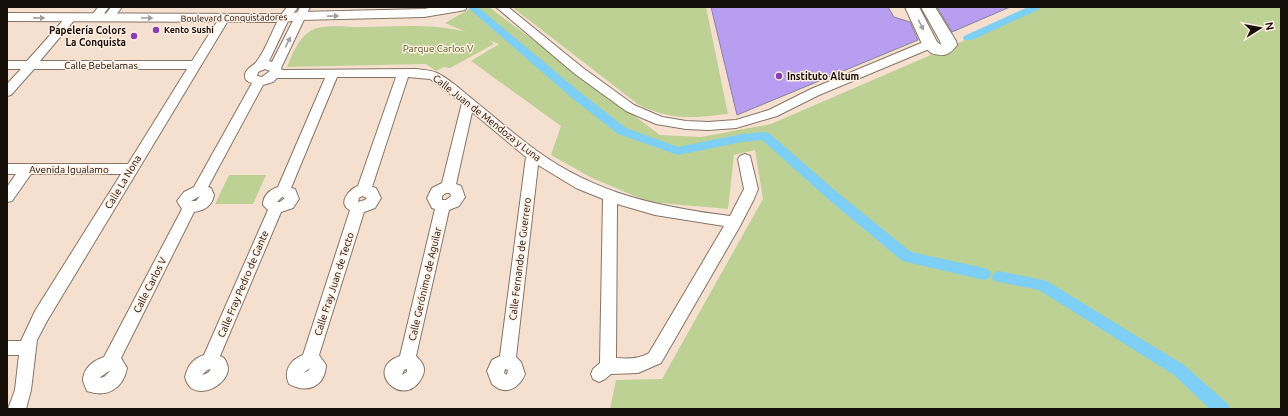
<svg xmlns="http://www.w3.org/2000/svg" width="1288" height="416" viewBox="0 0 1288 416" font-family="Ubuntu,sans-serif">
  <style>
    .green { fill: #bdd194 }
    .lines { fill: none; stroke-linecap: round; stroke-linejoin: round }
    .canal { fill: #7ecff5; fill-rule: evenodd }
    .building { fill: #b79ef1; stroke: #898398 }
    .street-casing { stroke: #867465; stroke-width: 2 }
    .secondary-casing { stroke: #867465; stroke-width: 2 }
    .street { fill: #fff; fill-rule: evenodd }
    .secondary { fill: #fff; fill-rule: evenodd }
    .oneway { fill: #a19e9c }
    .poi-dot { fill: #863eb1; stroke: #ffeee1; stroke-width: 1.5 }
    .labels { text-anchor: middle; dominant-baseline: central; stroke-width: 3; stroke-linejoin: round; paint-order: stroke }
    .far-street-label { font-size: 9px; fill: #140d08; stroke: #ffeee1 }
    .far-poi-label { font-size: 9px; font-weight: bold; fill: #140d08; stroke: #ffeee1; text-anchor: start }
    .poi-label { font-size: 10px; font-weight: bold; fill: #140d08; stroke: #ffeee1; text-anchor: end }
    .park-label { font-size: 10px; fill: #4d5e1f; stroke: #ffeee1 }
    .street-label { font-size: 10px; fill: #140d08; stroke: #ffeee1 }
  </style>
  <rect width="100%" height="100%" fill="#f5e0d0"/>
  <!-- green -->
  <path class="green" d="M473,7H489L660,135L701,137L771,124L1042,7H1281V409H610L616,380L662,379L763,199L755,150L734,155L728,209L649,202L592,178L551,155L561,126L471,61L499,44L489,40L494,44L450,68L444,67L436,71L426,64L287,67C293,53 298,38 312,30C323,24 346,27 358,27C393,27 432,23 466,32L445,23Z
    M512,7H706L728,114C691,118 674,121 639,105Z
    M229,175H266L253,204H215Z"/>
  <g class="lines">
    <!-- canal -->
    <path class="canal" d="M467,7H478L581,93L626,128L678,147L742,134L765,132L769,133L838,193L911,252L984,268L989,270L991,274L989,278L984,280L902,261L828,199L762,140L742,142L678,155L618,134L573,99Z
      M1028,7H1041L1040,9L972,40H964L963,38L964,36Z
      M999,271L1047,281L1184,365L1228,404L1230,409H1210L1174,375L1039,290L994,281L992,277L994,273Z"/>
  </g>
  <!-- building -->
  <path class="building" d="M711,7H888L894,17L910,22L918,40L737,115Z
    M937,7H1010L952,32Z"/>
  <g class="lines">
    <defs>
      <path id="street" d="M98,7H109L99,20H91L90,18Z
        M111,7H122L112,20H104L103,18Z
        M287,7H298L289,19L269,61L272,62L300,7H310L281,68L282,70L416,69C423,70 431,70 437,73C447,78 458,87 466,94C490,113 513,134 537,151C596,194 659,207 730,216L744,189L738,159L740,156L745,154L750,156L758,189L754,199L740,226L661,363L638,373L611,374L605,379L599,382L593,379L591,374L593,369L600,363L603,199L576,188L538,165L516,357L521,362L525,374C519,389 505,396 492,384L487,371L492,360L500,356L526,157L472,112L456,184L461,186L465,197L459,206L449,210L416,356C422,362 426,367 423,375C406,414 361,369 400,356L435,209L432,208L427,198L432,188L442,183L462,103L430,79L408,77L372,187L376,188L381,198L375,208L364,212L319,355L326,365C325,387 307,394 289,384C283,371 290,360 303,355L350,210C337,204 349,189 358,186L396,77H337L291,188L295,189L299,199L293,208L281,212L220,356L224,358C226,361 228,365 228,369C227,384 204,397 191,388C188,385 186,381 185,377C188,365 193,359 204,355L268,210L263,205C263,196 269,190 278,187L325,78H277L273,82L263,85L208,187L211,188L214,195C212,206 205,210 194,212L121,358L127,368C123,389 107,398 87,391L83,381C83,368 93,361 104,357L182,209L177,201L184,192L194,187L252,83C248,82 244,80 245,74C247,67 254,66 257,61C269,45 273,24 287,7ZM265,69L270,71L262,77L257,76L258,72ZM446,193H450L451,196L446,200H442V196ZM200,196L196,201H191ZM362,196L367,198L365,200L358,202L359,198ZM282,197L285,198L280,202H277ZM617,204L655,215L724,226L649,353C639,359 628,359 616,358ZM310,368L308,371L303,373ZM211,369L208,373L202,375L207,370ZM407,369V372L402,375L404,370ZM505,369L508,370L507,375L504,373ZM109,371H110L104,377L99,378Z
        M496,7H508L583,68L634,105L662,117L686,121L708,122L736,120L769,110L811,89L926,41H934L936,44L934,47L819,95L777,116L736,128L708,130L686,129L656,124L626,111L575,74Z
        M71,15L76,18L40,61H192L220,17L224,16L229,19L47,321L37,340L31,390L26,409H8L15,390L19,355H7V341H21L35,311L121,174H31L12,201L7,202V187L16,174H7V164H128L187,69H34L11,95L7,96V84L21,69H7V61H27L67,16Z"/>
      <path id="secondary" d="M434,7H467L465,10L460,11L424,17L300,20L284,22L7,21V13L284,14L300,12L424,9Z
        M905,7H919L937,42L941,45L940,41L921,7H935L956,41L957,45C949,56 943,57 931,53L922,44Z"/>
    </defs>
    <!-- street casing -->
    <use href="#street" class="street-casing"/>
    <!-- secondary casing -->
    <use href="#secondary" class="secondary-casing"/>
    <!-- street -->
    <use href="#street" class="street"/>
    <!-- secondary -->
    <use href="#secondary" class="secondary"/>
  </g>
  <!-- one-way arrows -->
  <defs><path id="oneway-solid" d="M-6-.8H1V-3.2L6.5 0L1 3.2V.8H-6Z"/></defs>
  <g class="oneway">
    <use href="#oneway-solid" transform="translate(333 16) rotate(-1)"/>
    <use href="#oneway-solid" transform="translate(39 18) rotate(1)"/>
    <use href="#oneway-solid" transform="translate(147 18)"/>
    <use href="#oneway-solid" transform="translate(921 25) rotate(63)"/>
    <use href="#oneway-solid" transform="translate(288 42) rotate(-64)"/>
  </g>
  <!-- markers -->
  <g class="poi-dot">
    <circle cx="156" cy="30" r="4"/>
    <circle cx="134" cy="36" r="4"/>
    <circle cx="779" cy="76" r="4"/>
  </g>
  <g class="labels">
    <!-- far-street labels -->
    <g class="far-street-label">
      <text transform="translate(234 18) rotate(-1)">Boulevard Conquistadores</text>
    </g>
    <!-- far-poi labels -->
    <g class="far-poi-label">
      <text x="164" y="30">Kento Sushi</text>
    </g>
    <!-- poi labels -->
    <g class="poi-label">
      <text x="126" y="30">Papelería Colors<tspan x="126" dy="12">La Conquista</tspan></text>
      <text x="787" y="76" text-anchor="start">Instituto Altum</text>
    </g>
    <!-- park labels -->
    <g class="park-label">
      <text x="438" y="48">Parque Carlos V</text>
    </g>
    <!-- street labels -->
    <g class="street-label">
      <text x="101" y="65">Calle Bebelamas</text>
      <text transform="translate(487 118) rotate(38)">Calle Juan de Mendoza y Luna</text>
      <text x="69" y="169">Avenida Igualamo</text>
      <text transform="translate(123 182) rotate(-59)">Calle La Nona</text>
      <text transform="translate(520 259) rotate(-83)">Calle Fernando de Guerrero</text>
      <text transform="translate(243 284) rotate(-67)">Calle Fray Pedro de Gante</text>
      <text transform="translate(334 284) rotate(-72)">Calle Fray Juan de Tecto</text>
      <text transform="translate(425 284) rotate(-77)">Calle Gerónimo de Aguilar</text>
      <text transform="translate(150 285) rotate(-63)">Calle Carlos V</text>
    </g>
  </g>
  <!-- border -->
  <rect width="1288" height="416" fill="none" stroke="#140d08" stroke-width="16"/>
  <!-- north arrow -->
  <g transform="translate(1260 28) rotate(79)" stroke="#ffeee1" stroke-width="3" paint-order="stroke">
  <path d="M0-3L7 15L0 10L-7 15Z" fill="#140d08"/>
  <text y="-6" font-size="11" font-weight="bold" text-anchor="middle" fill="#140d08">N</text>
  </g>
</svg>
